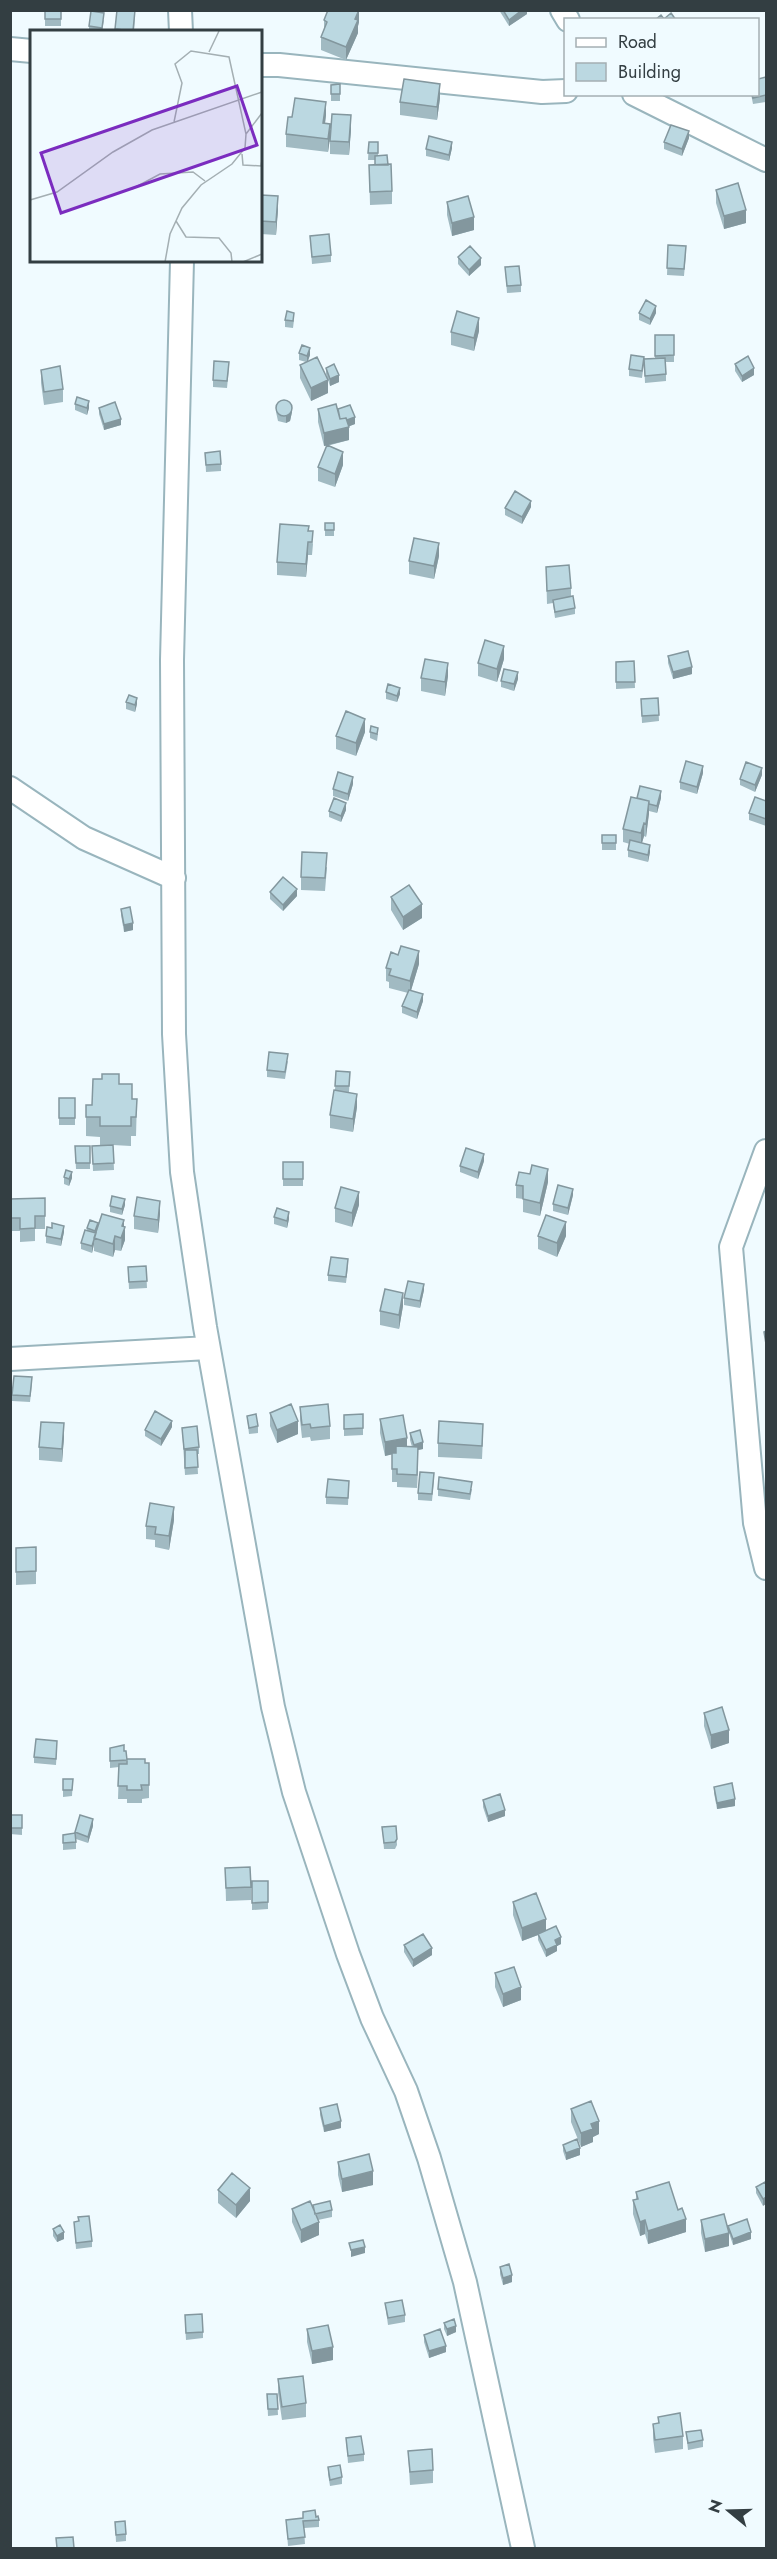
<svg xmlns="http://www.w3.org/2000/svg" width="777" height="2559" viewBox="0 0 777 2559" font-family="Jost,sans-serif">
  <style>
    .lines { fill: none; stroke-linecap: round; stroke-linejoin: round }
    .minor-casing { stroke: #99b5bd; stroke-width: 26 }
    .minor { stroke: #fff; stroke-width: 22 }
    .wall { fill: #a1bac2 }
    .shaded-wall { fill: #83979e }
    .building { fill: #bbd8e1; stroke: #83979e; stroke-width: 1.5 }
    .inset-road { fill: none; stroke: #a4afb3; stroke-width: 1.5 }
    .view { fill: #7b2cbf; fill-opacity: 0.15; stroke: #7b2cbf; stroke-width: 3 }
    .inset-edge { fill: none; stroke: #333e42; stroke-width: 3 }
  </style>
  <rect width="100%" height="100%" fill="#f0fbff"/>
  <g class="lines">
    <defs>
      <path id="minor" d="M180,10L181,32
        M562,10L568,20
        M10,49L32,51
        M261,65H279L542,92L566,91
        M634,94L766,160
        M182,261L172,660L174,1034L182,1172L205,1327L273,1707L294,1792L348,1954L372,2018L406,2091L429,2158L465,2282L523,2548
        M10,788L84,838L174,878
        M766,1151L731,1247L755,1523L766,1568
        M10,1359L208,1348"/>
    </defs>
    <!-- minor casing -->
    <use href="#minor" class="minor-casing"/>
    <!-- minor -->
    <use href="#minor" class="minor"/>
  </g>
  <!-- wall -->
  <path class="wall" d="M45,10H61V26H45Z
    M117,10L135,17L134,32H115Z
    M359,10V22L358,26V33L346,60L321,50V37L324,31V20Z
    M499,10H527V14L509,26Z
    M104,20L102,32H89V26Z
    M766,77V102L753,104L751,94H758Z
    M340,84V101H331V85Z
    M440,98L437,120L400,115V102Z
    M326,115L325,124L330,138L328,152L286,147V134L292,117Z
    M351,129L349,155L330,154V141Z
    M689,138L682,156L664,149V142Z
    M369,142H378V155L388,165L392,191V204L370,205L369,165H375V160H368Z
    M452,148L449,161L426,156V149Z
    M716,190L746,223L724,229L716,203Z
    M261,195L278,209L276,235L261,234Z
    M447,202L474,230L452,236L447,215Z
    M310,236L331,255V262L312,264Z
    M668,245L686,253L684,276L667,275Z
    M458,257L481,265L469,276L458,264Z
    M505,267L521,285V292L507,293Z
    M639,313H656L650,325L639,320Z
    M285,320H294L293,328L285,327Z
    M479,331L474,351L451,345V332Z
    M655,335H674V362H666V381L645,383L644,359H655Z
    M299,353L310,355L308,361L328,393L311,401L300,378V365L306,362L299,360Z
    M644,363L642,378L629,376V369Z
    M735,364L754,375L742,382L735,371Z
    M229,368L227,388L213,387V380Z
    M326,368L339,382L330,386L326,374Z
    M41,370L63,389V402L44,405L41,383Z
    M75,404L89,408L87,415L75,410Z
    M276,406L292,412L290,421L286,423L278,421L276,412Z
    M99,408L121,425L104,430L99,414Z
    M318,409H338L355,424L349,426V440L327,446L343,465L335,487L318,481V467L327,446H324L318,422Z
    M205,453L221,464V471L206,472Z
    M531,507L522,524L505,515V508Z
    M325,523H334V536H325Z
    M309,531L313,544L312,555H308L306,577L277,575V562Z
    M439,556L434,579L409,574V561Z
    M546,567L571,588V597L575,608V614L555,618L553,603L547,604Z
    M668,656L692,674L673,679L668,663Z
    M504,659L497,682L478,676V663Z
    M634,661L635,688L616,689V662Z
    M448,676L445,696L421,691V678Z
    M518,679L514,691L501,687V681Z
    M386,692L400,694L397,702L386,699Z
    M658,698L659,721L642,723L641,699Z
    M126,702L137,704L135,712L126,709Z
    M365,732L356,756L336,749V736Z
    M370,732L378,734L377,741L370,738Z
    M703,773L697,794L680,789V782Z
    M762,775L755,792L740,785V779Z
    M353,784L348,801L333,796V789Z
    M637,798H661L657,813L649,811L646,837L644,836L642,843L650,852L648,862L628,857V850L630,844L623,842V829Z
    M766,801V826L749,820V813Z
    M346,810L341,822L329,817V811Z
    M602,835H616V850H602Z
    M327,867L325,891L301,890V877Z
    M270,892L297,896L283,911L270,899Z
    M391,897L422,918L403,930L391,910Z
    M121,909L133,930L124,932L121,915Z
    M419,964L411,990L423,1001L417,1019L402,1013V1006L408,993L389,988V982L386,981V968Z
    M288,1061L285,1079L267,1077V1070Z
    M336,1071L350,1072L349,1092L357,1107L353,1132L330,1128V1115L335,1090Z
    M119,1084L132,1099H137L136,1136H131V1146L113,1145L114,1170L93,1171L92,1146L112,1145H100V1137L86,1136V1105H92Z
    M59,1098H75V1125H59Z
    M75,1146H90V1169H76Z
    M484,1161L478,1179L460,1172V1166Z
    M283,1162H303V1186H283Z
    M530,1174L548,1182L540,1216L523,1212V1199L516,1198V1185Z
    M64,1177L72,1178L69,1186L64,1184Z
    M573,1195L568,1215L553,1211V1204Z
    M10,1199L45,1216V1229H35V1241L20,1242V1231H10Z
    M125,1205L122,1215L110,1212V1206Z
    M359,1205L352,1227L335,1222V1208Z
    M160,1214L158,1233L134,1229V1216Z
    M274,1217L289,1219L287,1228L274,1224Z
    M98,1226L124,1227L125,1240L121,1251L115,1250L113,1257L94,1251V1244L92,1253L81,1249V1243L87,1231V1228Z
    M64,1232L61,1246L46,1243V1236Z
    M538,1236H566L557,1257L538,1249Z
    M146,1266L147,1288L129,1289L128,1267Z
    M348,1266L346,1283L328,1281V1275Z
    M424,1290L420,1308L404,1305V1298Z
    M403,1306L399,1329L380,1325V1311Z
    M32,1384L30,1402L12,1401V1395Z
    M300,1407L330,1426V1439L311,1441L310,1437L302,1438L300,1420Z
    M270,1413L298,1434L277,1443L270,1426Z
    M363,1414V1435L344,1436V1415Z
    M247,1416L258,1426V1433L249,1434Z
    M380,1419L407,1447H412L410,1440V1433L423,1449L418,1450L417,1488L397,1487V1482H392V1454L385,1456L380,1433Z
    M172,1427L161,1446L145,1436V1430Z
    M182,1428L199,1447V1454H197L198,1474L185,1475Z
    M64,1437L62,1462L39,1460V1447Z
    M483,1437L482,1459L438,1457V1443Z
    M434,1479L432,1501L418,1500V1493Z
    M349,1481L348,1505L326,1504V1497Z
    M438,1489H472L470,1500L438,1496Z
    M174,1520L169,1550L155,1547V1540L146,1539V1526Z
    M16,1548L36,1571V1584L16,1585Z
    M704,1713L729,1743L711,1749L704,1726Z
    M57,1747L56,1765L34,1763V1757Z
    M110,1748L126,1751L127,1764L149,1763V1798L142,1799V1803H127V1799H118L119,1767L110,1768Z
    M63,1779H73L72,1796L63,1797Z
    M714,1787L735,1806L717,1809L714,1793Z
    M483,1800L505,1816L488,1822L483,1807Z
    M10,1815H22V1835L10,1834Z
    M93,1826L88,1843L76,1839V1849L63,1850V1835L75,1833Z
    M396,1826L397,1845L395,1849H384L382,1827Z
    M225,1868L251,1887V1900L226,1901Z
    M252,1881H268V1909L252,1910Z
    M513,1902L561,1944L557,1946V1951L546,1957L538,1940V1935L522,1941L513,1915Z
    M404,1945L432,1955L413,1967L404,1952Z
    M495,1973L521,2000L503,2007L495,1987Z
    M320,2108L341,2128L324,2132L320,2115Z
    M571,2109L599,2134L593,2137V2142L581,2147L571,2122Z
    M563,2145L580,2155L566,2160L563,2151Z
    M338,2162L373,2185L342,2192L338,2175Z
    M765,2182L763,2206L756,2193V2187Z
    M218,2190L250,2201L236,2218L218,2203Z
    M636,2192L678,2210L686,2232L648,2244L645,2234L640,2236L633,2214V2200L636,2199Z
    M313,2205L332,2210V2217L318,2220L319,2235L301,2243L292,2222V2209H313Z
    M701,2220L728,2231V2226L751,2239L733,2245L729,2233V2246L705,2252L701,2233Z
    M74,2222L92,2241V2247L76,2249Z
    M53,2229L64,2239L57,2242L53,2236Z
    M500,2267L512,2282L503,2285L500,2274Z
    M385,2303L405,2315V2322L388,2325Z
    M185,2322L203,2332V2338L186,2340Z
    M444,2323L456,2332L447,2336L444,2329Z
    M307,2329L333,2360L312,2364L307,2342Z
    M424,2335L446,2352L429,2358L424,2342Z
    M278,2379L306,2403V2417L282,2420L278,2393Z
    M267,2394H277L278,2415L268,2416Z
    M658,2417L683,2436V2449L655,2453L653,2438V2424L658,2423Z
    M686,2432L703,2440V2447L688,2450Z
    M346,2438L364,2454V2461L348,2463Z
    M408,2451L433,2470V2483L410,2485Z
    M328,2467L342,2477V2484L330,2486L328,2474Z
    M303,2512L316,2517L319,2520V2527L304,2528L305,2544L288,2546L286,2520L303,2518Z
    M115,2522L126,2534V2541L116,2542Z"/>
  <!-- shaded-wall -->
  <path class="shaded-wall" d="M359,10V22L358,26V33L346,60V47L355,19Z
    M522,10H527V14L509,26V20Z
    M440,84V98L437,120V107Z
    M326,102V115L323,137V123Z
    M351,115V129L349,155V142Z
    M330,124V138L328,152V139Z
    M689,131V138L682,156V149Z
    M452,142V148L449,161V155Z
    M278,196V209L276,235V222Z
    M746,210V223L724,229V216Z
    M474,217V230L452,236V223Z
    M481,258V265L469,276V270Z
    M656,306V313L650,325V319Z
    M479,318V331L474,351V338Z
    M310,348V355L307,363V356Z
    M754,368V375L742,382V376Z
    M339,375V382L330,386V379Z
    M328,380V393L311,401V388Z
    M89,401V408L87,415V408Z
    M292,406V412L290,421L286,423V416Z
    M355,417V424L345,428L349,427V440L324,446V433L341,422Z
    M121,419V425L104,430V424Z
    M343,452V465L335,487V474Z
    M531,501V507L522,524V517Z
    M308,542V555L306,577V564Z
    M439,543V556L434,579V566Z
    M504,646V659L497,682V669Z
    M448,663V676L445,696V682Z
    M692,667V674L673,679V672Z
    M518,672V679L514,691V684Z
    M400,688V694L397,702V696Z
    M137,698V704L135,712V705Z
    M365,719V732L356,756V743Z
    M703,766V773L697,794V787Z
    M762,768V775L755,792V785Z
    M353,777V784L348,801V794Z
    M661,791V798L657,813V806Z
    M649,801V814L646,837V824Z
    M346,803V810L341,822V816Z
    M644,823V836L641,846V833Z
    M650,845V852L648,862V855Z
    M297,889V896L283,911V905Z
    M422,904V918L403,930V917Z
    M133,923V930L124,932V925Z
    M419,951V964L410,994V981Z
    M423,994V1001L417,1019V1012Z
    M357,1094V1107L353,1132V1119Z
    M484,1154V1161L478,1179V1172Z
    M548,1169V1182L540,1216V1203Z
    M72,1172V1178L69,1186V1179Z
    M573,1189V1195L568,1215V1208Z
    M359,1192V1205L352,1227V1213Z
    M125,1199V1205L122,1215V1209Z
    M160,1201V1214L158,1233V1220Z
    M289,1212V1219L287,1228V1221Z
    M124,1220V1230L125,1227V1240L121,1251L122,1226Z
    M566,1222V1236L557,1257V1243Z
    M98,1223V1230L94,1238V1244L92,1253V1246Z
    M64,1226V1232L61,1246V1239Z
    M115,1236V1250L113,1257V1244Z
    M424,1284V1290L420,1308V1301Z
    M403,1293V1306L399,1329V1315Z
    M172,1421V1427L161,1446V1439Z
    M298,1421V1434L277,1443V1430Z
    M64,1423V1437L62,1462V1449Z
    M407,1438V1451L385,1456V1442Z
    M423,1442V1449L418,1450L417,1488V1475L414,1445Z
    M174,1507V1520L169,1550V1536Z
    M729,1730V1743L711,1749V1735Z
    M735,1799V1806L717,1809V1803Z
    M505,1810V1816L488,1822V1816Z
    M93,1819V1826L88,1843V1837Z
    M546,1919V1932L522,1941V1928Z
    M561,1937V1944L557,1946V1951L546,1957V1950L555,1940Z
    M432,1948V1955L413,1967V1960Z
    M521,1987V2000L503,2007V1994Z
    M341,2121V2128L324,2132V2126Z
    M599,2121V2134L593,2137V2142L581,2147V2133L591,2124Z
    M580,2148V2155L566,2160V2153Z
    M373,2171V2185L342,2192V2179Z
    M250,2188V2201L236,2218V2205Z
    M766,2197V2204L763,2206V2199Z
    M686,2219V2232L648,2244V2231Z
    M645,2220V2234L640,2236V2222Z
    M319,2222V2235L301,2243V2230Z
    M64,2232V2239L57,2242V2236Z
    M751,2232V2239L733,2245V2239Z
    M729,2233V2246L705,2252V2239Z
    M365,2247V2253L351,2257V2250Z
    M512,2275V2282L503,2285V2278Z
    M456,2326V2332L447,2336V2329Z
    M446,2346V2352L429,2358V2351Z
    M333,2347V2360L312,2364V2351Z"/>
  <!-- building -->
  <path class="building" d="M45,10H61V19H45Z
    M117,10H135L133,31L115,29Z
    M328,10H359L355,19L358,20L346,47L321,37L327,22L324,20Z
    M503,10H522L509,20Z
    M91,11L104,13L102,28L89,26Z
    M671,13L676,20H655L661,15L664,19Z
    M766,77V95L753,98L752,94H758V79Z
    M404,79L440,84L437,107L400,102Z
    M340,84V94H331V85Z
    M295,98L326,102L323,123L330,124L328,139L286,134L288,117H292Z
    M332,114L351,115L349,142L330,141Z
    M671,125L689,131L682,149L664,142Z
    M429,136L452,142L449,155L426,149Z
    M369,142H378V153H368Z
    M387,155L388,165H375V156Z
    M391,164L392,191L370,192L369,165Z
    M738,183L746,210L724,216L716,190Z
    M261,195L278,196L276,222L261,221Z
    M468,196L474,217L452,223L447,202Z
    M329,234L331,255L312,257L310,236Z
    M668,245L686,246L684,269L667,268Z
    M470,246L481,258L469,270L458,257Z
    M519,266L521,285L507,286L505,267Z
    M646,300L656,306L650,319L639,313Z
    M287,311L294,313L293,321L285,320Z
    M457,311L479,318L474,338L451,332Z
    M655,335H674V355L655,356Z
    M302,345L310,348L307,356L299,353Z
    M631,355L644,357L642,371L629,369Z
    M748,356L754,368L742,376L735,364Z
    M317,357L328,380L311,388L300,365Z
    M665,358L666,374L645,376L644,359Z
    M214,361L229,362L227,381L213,380Z
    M334,364L339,375L330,379L326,368Z
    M60,366L63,389L44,392L41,370Z
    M77,397L89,401L87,408L75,404Z
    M276 408a8 8 0 1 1 16 0a8 8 0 1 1-16 0Z
    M115,402L121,419L104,424L99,408Z
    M336,404L340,419L346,418L349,427L324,433L318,409Z
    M350,405L355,417L347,420L346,418L340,419L338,409Z
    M327,445L343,452L335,474L318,467Z
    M220,451L221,464L206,465L205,453Z
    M515,491L531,501L522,517L505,508Z
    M325,523H334V530H325Z
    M280,524L309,526L308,531H313L312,542H308L306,564L277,562Z
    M414,538L439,543L434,566L409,561Z
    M569,565L571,588L547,591L546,567Z
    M573,596L575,608L555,612L553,600Z
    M485,640L504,646L497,669L478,663Z
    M688,651L692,667L673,672L668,656Z
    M425,659L448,663L445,682L421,678Z
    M634,661L635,682H616V662Z
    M504,669L518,672L514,684L501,681Z
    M388,684L400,688L397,696L386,692Z
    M129,695L137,698L135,705L126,702Z
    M658,698L659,715L642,716L641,699Z
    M346,711L365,719L356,743L336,736Z
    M371,726L378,728L377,734L370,732Z
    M686,761L703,766L697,787L680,782Z
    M746,762L762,768L755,785L740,779Z
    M338,772L353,777L348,794L333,789Z
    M640,786L661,791L657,806L649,804V801L637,798Z
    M631,797L649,801L646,824L644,823L641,833L623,829Z
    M755,797L766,801V819L749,813Z
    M334,798L346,803L341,816L329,811Z
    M602,835H616V843H602Z
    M630,840L650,845L648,855L628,850Z
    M302,852L327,853L325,878L301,877Z
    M283,877L297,889L283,905L270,892Z
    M409,885L422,904L403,917L391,897Z
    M130,907L133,923L124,925L121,909Z
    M401,946L419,951L410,981L389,975L391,969L386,968L391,952L398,955Z
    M409,990L423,994L417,1012L402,1006Z
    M269,1052L288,1054L285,1072L267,1070Z
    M336,1071L350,1072L349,1086H335Z
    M102,1074H119V1084H132V1099H137L136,1117H131V1126H100V1117H86V1105H92L93,1079H102Z
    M334,1090L357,1094L353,1119L330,1115Z
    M59,1098H75V1118H59Z
    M113,1145L114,1163L93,1164L92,1146Z
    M75,1146H90V1163H76Z
    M466,1148L484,1154L478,1172L460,1166Z
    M283,1162H303V1179H283Z
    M532,1165L548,1169L540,1203L523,1199V1186L516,1185L519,1172L530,1174Z
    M66,1170L72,1172L69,1179L64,1177Z
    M558,1185L573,1189L568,1208L553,1204Z
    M341,1187L359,1192L352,1213L335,1208Z
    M112,1196L125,1199L122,1209L110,1206Z
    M137,1197L160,1201L158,1220L134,1216Z
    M45,1198V1216H35V1228L20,1229V1218H10V1199Z
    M277,1208L289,1212L287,1221L274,1217Z
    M102,1214L124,1220L122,1226L125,1227L121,1238L115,1236L113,1244L94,1238Z
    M546,1215L566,1222L557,1243L538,1236Z
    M90,1220L98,1223L95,1231L87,1228Z
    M52,1223L64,1226L61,1239L46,1236L47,1227L52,1228Z
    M85,1230L96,1233L92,1246L81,1243Z
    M331,1257L348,1259L346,1277L328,1275Z
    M146,1266L147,1281L129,1282L128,1267Z
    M408,1281L424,1284L420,1301L404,1298Z
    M385,1289L403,1293L399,1315L380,1311Z
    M766,1331V1344L764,1332Z
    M14,1376L32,1377L30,1396L12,1395Z
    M291,1404L298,1421L277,1430L270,1413Z
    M328,1404L330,1426L311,1428L310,1424L302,1425L300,1407Z
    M155,1411L172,1421L161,1439L145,1430Z
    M256,1414L258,1426L249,1428L247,1416Z
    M363,1414V1428L344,1429V1415Z
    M403,1415L407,1438L385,1442L380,1419Z
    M439,1421L483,1424L482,1446L438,1443Z
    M41,1422L64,1423L62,1449L39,1447Z
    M197,1426L199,1447L184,1449L182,1428Z
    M420,1430L423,1442L414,1445L410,1433Z
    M396,1446L418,1447L417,1475L397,1474V1469H392V1453H396Z
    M185,1450H197L198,1467L185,1468Z
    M420,1472L434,1473L432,1494L418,1493Z
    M439,1477L472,1482L470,1494L438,1489Z
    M328,1479L349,1481L348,1498L326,1497Z
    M150,1503L174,1507L169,1536L155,1534L156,1527L146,1526Z
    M36,1547V1571L16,1572V1548Z
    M722,1707L729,1730L711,1735L704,1713Z
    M36,1739L57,1741L56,1759L34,1757Z
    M124,1745V1751H126L127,1760L110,1761V1748Z
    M127,1759H145V1763H149V1785H141L142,1790H127V1786H118L119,1764H127Z
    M63,1779H73L72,1790H63Z
    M732,1783L735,1799L717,1803L714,1787Z
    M500,1794L505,1810L488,1816L483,1800Z
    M10,1815H22V1828H10Z
    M80,1815L93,1819L88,1837L75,1832Z
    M396,1826L397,1839L395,1842L384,1843L382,1827Z
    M75,1833L76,1842L63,1843V1835Z
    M250,1867L251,1887L226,1888L225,1868Z
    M252,1881H268V1902L252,1903Z
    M536,1893L546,1919L522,1928L513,1902Z
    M556,1926L561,1937L555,1940L557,1945L546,1950L538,1934Z
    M423,1934L432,1948L413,1960L404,1945Z
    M514,1967L521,1987L503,1994L495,1973Z
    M591,2101L599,2121L591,2124L593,2129L581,2133L571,2109Z
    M337,2104L341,2121L324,2126L320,2108Z
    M577,2139L580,2148L566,2153L563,2145Z
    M369,2154L373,2171L342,2179L338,2162Z
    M232,2173L250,2188L236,2205L218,2190Z
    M669,2182L678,2210L682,2208L686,2219L648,2231L645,2220L640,2222L633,2200L638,2199L636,2192Z
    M765,2182L766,2185V2197L763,2199L756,2187Z
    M310,2201L319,2222L301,2230L292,2209Z
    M330,2201L332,2210L315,2214L313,2205Z
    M724,2214L729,2233L705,2239L701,2220Z
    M89,2216L92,2241L76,2243L74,2222L79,2221L78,2217Z
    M747,2219L751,2232L733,2239L728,2226Z
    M60,2225L64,2232L57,2236L53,2229Z
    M363,2240L365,2247L351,2250L349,2243Z
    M509,2264L512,2275L503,2278L500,2267Z
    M402,2300L405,2315L388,2318L385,2303Z
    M202,2314L203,2332L186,2333L185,2315Z
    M454,2319L456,2326L447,2329L444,2323Z
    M328,2325L333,2347L312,2351L307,2329Z
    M440,2329L446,2346L429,2351L424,2335Z
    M303,2376L306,2403L282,2407L278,2379Z
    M267,2394H277L278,2409H268Z
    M680,2413L683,2436L655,2440L653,2424L659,2423L658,2417Z
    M701,2430L703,2440L688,2443L686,2432Z
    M361,2436L364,2454L348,2456L346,2438Z
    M432,2449L433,2470L410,2472L408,2451Z
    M340,2465L342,2477L330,2480L328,2467Z
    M315,2510L316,2517L318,2516L319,2520L303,2521L305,2537L288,2539L286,2520L303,2518V2512Z
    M125,2521L126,2534L116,2535L115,2522Z
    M73,2537L74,2548H57L56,2538Z"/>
  <!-- overview -->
  <g transform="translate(30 30)">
    <rect width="232" height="232" fill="#f0fbff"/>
    <path class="inset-road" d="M179,22L189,1M216,104L232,83M212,124L213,135L231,136L232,130M102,159L130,144L163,142L175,151M0,170L27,162L83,122L122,100L232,62M146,191L156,207L189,208L201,223L202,232M135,232L140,204L152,178L171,155L202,134L215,118L216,104L199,27L161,21L145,34L152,53L144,92M213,232L232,224"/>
    <path class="view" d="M207,56L227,115L31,183L11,123Z"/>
    <rect width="232" height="232" class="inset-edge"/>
  </g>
  <!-- border -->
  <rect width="777" height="2559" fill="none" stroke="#333e42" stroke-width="24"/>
  <!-- legend -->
  <rect x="564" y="18" width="195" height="78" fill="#f0fbff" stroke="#a4afb3" stroke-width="1.5"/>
  <rect x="576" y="38" width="30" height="9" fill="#ffffff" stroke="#a4afb3" stroke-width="1.5"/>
  <text x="618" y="48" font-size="18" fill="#333e42">Road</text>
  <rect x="576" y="63" width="30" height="18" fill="#bbd8e1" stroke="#a4afb3" stroke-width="1.5"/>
  <text x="618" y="78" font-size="18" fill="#333e42">Building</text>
  <!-- north arrow -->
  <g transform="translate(729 2511) rotate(289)" stroke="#f0fbff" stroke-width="4.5" paint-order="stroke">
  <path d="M0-4.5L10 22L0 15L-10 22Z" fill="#333e42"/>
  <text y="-9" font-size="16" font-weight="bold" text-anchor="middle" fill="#333e42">N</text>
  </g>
</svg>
